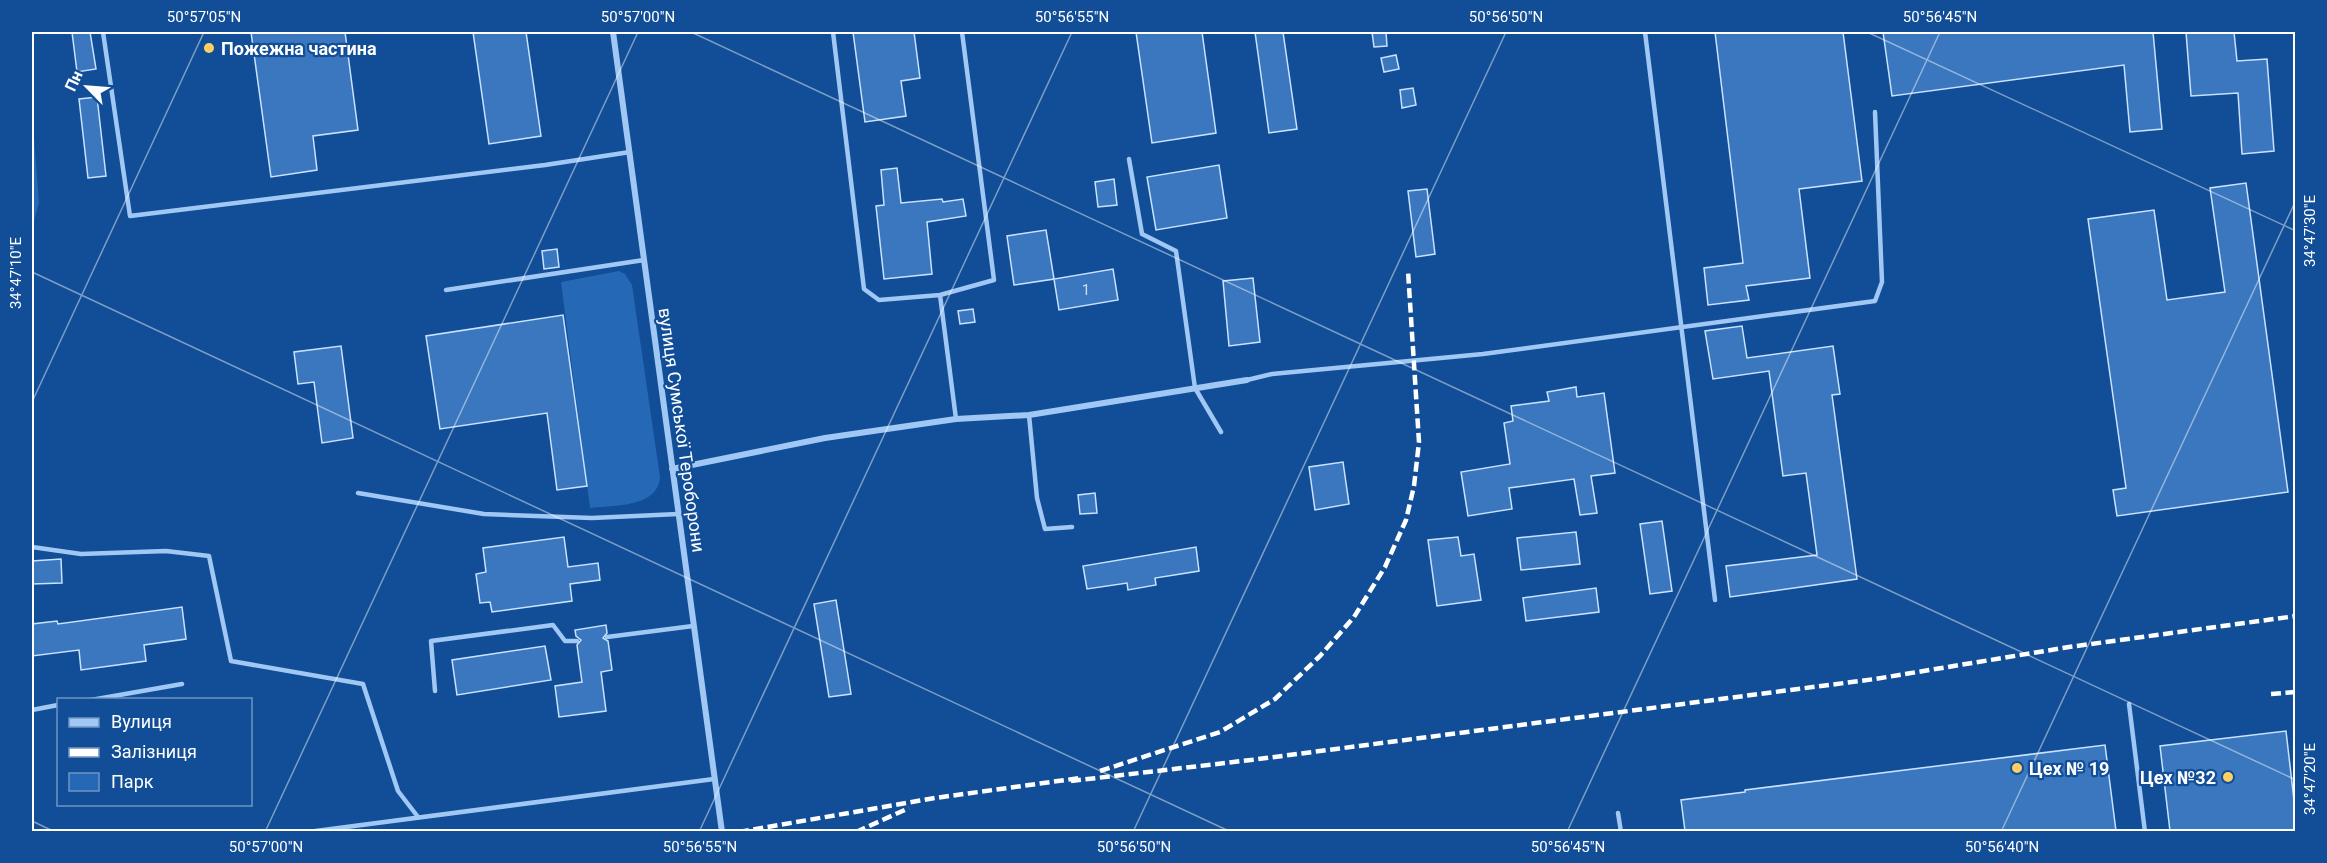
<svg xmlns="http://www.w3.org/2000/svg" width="2327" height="863" viewBox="0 0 2327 863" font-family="Roboto,sans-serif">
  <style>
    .green { fill: #2468b6 }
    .building { fill: #3a77bf; stroke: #c9e2fe; stroke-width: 1.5 }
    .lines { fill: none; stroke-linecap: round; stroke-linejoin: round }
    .lane { stroke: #a1c8f4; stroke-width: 4.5 }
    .street { stroke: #a1c8f4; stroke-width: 6 }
    .rail { stroke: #fff; stroke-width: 4.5; stroke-dasharray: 10 4.5; stroke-linecap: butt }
    .ticks { fill: none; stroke: #fff; stroke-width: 1.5; stroke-opacity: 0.45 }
    .poi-dot { fill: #ffcf64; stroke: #114e97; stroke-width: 2 }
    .labels { text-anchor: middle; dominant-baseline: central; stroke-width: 4.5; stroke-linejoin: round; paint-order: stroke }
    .number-label { font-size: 15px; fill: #ceddef }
    .poi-label { font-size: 18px; font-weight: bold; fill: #fff; stroke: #114e97; text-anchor: start }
    .street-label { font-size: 18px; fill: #fff; stroke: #114e97 }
    .neatline { fill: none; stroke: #fff; stroke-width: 2 }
    .ticks-label { font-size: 15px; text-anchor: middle; fill: #fff }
  </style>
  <rect width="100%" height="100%" fill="#114e97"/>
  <!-- green -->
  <path class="green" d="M32,111L39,203L32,228Z
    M619,271L625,274L632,285L660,477C658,508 614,505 590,508L561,282Z"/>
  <!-- building -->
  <path class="building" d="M72,32H90L96,69L77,72Z
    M251,32H345L358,130L313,136L317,170L271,177Z
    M473,32H526L541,136L489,144Z
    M853,32H914L920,78L901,81L906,116L865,122Z
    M1136,32H1202L1216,133L1152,143Z
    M1255,32H1283L1297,129L1269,133Z
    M1372,32H1386L1387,46L1374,47Z
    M1715,32H1843L1862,181L1799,189L1810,278L1746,286L1749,300L1708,305L1704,268L1743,263Z
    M1883,32H2153L2162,129L2130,132L2124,65L1892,96Z
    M2186,32H2234L2237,61L2267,59L2274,151L2242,154L2238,93L2191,96Z
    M1396,55L1399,69L1384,72L1381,58Z
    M1413,88L1416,105L1402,108L1400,90Z
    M97,97L106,176L88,178L79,99Z
    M1219,165L1227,218L1156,230L1147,177Z
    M897,168L901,203L942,199L943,202L963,199L966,216L927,222L932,274L884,279L876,206L884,205L881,170Z
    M1114,179L1117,205L1098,207L1095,182Z
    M2246,183L2288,492L2117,516L2113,490L2126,488L2088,219L2154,210L2167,300L2225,292L2210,188Z
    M1427,189L1435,254L1416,257L1408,191Z
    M1046,230L1054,279L1014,285L1007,236Z
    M557,249L559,267L544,269L542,251Z
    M1113,269L1118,300L1059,310L1054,279Z
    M1253,278L1260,342L1229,346L1223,281Z
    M973,309L975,322L960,324L958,311Z
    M563,315L587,486L557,490L547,413L440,429L426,336Z
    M1742,326L1747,358L1833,346L1840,394L1832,395L1857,579L1730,597L1726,566L1817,555L1806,473L1783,476L1769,371L1713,379L1705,331Z
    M341,346L353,438L322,443L314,382L298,384L294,352Z
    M1576,387L1577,397L1604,393L1615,473L1591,476L1597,513L1580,515L1574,479L1509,488L1512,509L1468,516L1461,472L1510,464L1504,423L1513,421L1511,406L1549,401L1547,392Z
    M1343,462L1349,504L1315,510L1309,467Z
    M1095,493L1097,513L1080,514L1078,495Z
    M1662,521L1672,591L1650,594L1640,524Z
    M1576,532L1580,564L1521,570L1517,538Z
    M564,537L568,567L598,563L600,580L570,584L572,601L492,612L490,602L480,603L476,574L486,572L483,548Z
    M1458,537L1461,556L1474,554L1481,600L1437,606L1428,540Z
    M1196,547L1199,571L1155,578L1156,585L1128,590L1127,583L1087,589L1083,566Z
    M61,559L62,583L32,584V561Z
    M1596,588L1599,612L1526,621L1523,598Z
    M836,600L851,694L829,697L814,604Z
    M182,607L186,639L144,645L146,661L81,670L79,650L32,656V624L57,621L58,624Z
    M606,625L607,633L603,638L608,641L612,670L601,672L606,711L559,717L555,686L582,682L577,645L581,640L576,636L575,630Z
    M545,646L551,680L457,695L452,660Z
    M2286,731L2295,809V831H2170L2160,746Z
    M2105,745L2116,831H1685L1681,800L1745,792V790Z"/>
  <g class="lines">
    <!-- lane -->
    <path class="lane" d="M103,32L130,216L545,165L630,152
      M833,32L864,289L879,300L940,295
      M1645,32L1715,600
      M1129,159L1142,234L1176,251L1195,388L1221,432
      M446,290L644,260
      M1247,380L1272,374L1483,354L1875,301L1882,282L1875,112
      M1029,415L1037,498L1045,529L1072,527
      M956,419L940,295L994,280L962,32
      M358,493L484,514L592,518L678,514
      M32,547L81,554L166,551L209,556L231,661L363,684L398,791L418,817
      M607,637L693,626
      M435,691L431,641L553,625L565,641H577
      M91,700L182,684
      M2129,704L2145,832
      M32,710L58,705
      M1618,813L1621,832
      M308,832L714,779"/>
    <!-- street -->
    <path class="street" d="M613,32L722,832
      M672,469L825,438L956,419L1029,415L1247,380"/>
    <!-- rail -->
    <path class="rail" d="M2271,694L2296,692
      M1100,771L1220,732L1275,699L1320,656L1354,617L1385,567L1406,520L1414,486L1419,442L1408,271
      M1071,781L1251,760L1875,679L2069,647L2296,616
      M739,832L935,798L1080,778
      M856,832L909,808"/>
  </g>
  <!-- ticks -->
  <path class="ticks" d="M691,32L2296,780M1867,32L2296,231M32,272L1231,832M32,402L204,32M32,821L55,832M265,832L638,32M699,832L1072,32M1133,832L1506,32M1567,832L1940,32M2001,832L2296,200"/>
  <!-- markers -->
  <g class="poi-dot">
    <circle cx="209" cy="48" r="6"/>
    <circle cx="2017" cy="768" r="6"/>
    <circle cx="2228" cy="777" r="6"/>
  </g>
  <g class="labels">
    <!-- number labels -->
    <g class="number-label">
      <text x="1086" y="290">1</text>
    </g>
    <!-- poi labels -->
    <g class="poi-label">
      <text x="221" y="48">Пожежна частина</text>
      <text x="2029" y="768">Цех № 19</text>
      <text x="2216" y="777" text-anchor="end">Цех №32</text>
    </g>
    <!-- street labels -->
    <g class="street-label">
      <text transform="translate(682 430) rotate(82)">вулиця Сумської Тероборони</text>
    </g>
  </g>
  <!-- border -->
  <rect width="2327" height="863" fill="none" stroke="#114e97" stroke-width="66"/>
  <!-- legend -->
  <rect x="57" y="698" width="195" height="108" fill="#114e97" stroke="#7095c1" stroke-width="1.5"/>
  <rect x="69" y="718" width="30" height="9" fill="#a1c8f4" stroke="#7095c1" stroke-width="1.5"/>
  <text x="111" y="728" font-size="18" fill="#ffffff">Вулиця</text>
  <rect x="69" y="748" width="30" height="9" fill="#ffffff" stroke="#7095c1" stroke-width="1.5"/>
  <text x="111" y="758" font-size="18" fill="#ffffff">Залізниця</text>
  <rect x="69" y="773" width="30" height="18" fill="#2468b6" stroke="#7095c1" stroke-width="1.5"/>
  <text x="111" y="788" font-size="18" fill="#ffffff">Парк</text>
  <!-- north arrow -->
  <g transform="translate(87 87) rotate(295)" stroke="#114e97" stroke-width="4.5" paint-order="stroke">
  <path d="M0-4.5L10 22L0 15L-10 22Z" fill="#ffffff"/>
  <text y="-9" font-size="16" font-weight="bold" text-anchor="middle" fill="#ffffff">Пн</text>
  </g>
  <rect x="33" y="33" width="2261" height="797" class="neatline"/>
  <g class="ticks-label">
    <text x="204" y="22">50°57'05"N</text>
    <text x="638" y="22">50°57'00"N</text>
    <text x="1072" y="22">50°56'55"N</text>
    <text x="1506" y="22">50°56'50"N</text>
    <text x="1940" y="22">50°56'45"N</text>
    <text transform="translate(2310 231) rotate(-90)" y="5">34°47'30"E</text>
    <text transform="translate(16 273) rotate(-90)" y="5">34°47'10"E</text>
    <text transform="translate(2310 779) rotate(-90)" y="5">34°47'20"E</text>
    <text x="266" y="852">50°57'00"N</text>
    <text x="700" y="852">50°56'55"N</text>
    <text x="1134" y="852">50°56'50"N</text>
    <text x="1568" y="852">50°56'45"N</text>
    <text x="2002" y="852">50°56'40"N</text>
  </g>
</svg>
